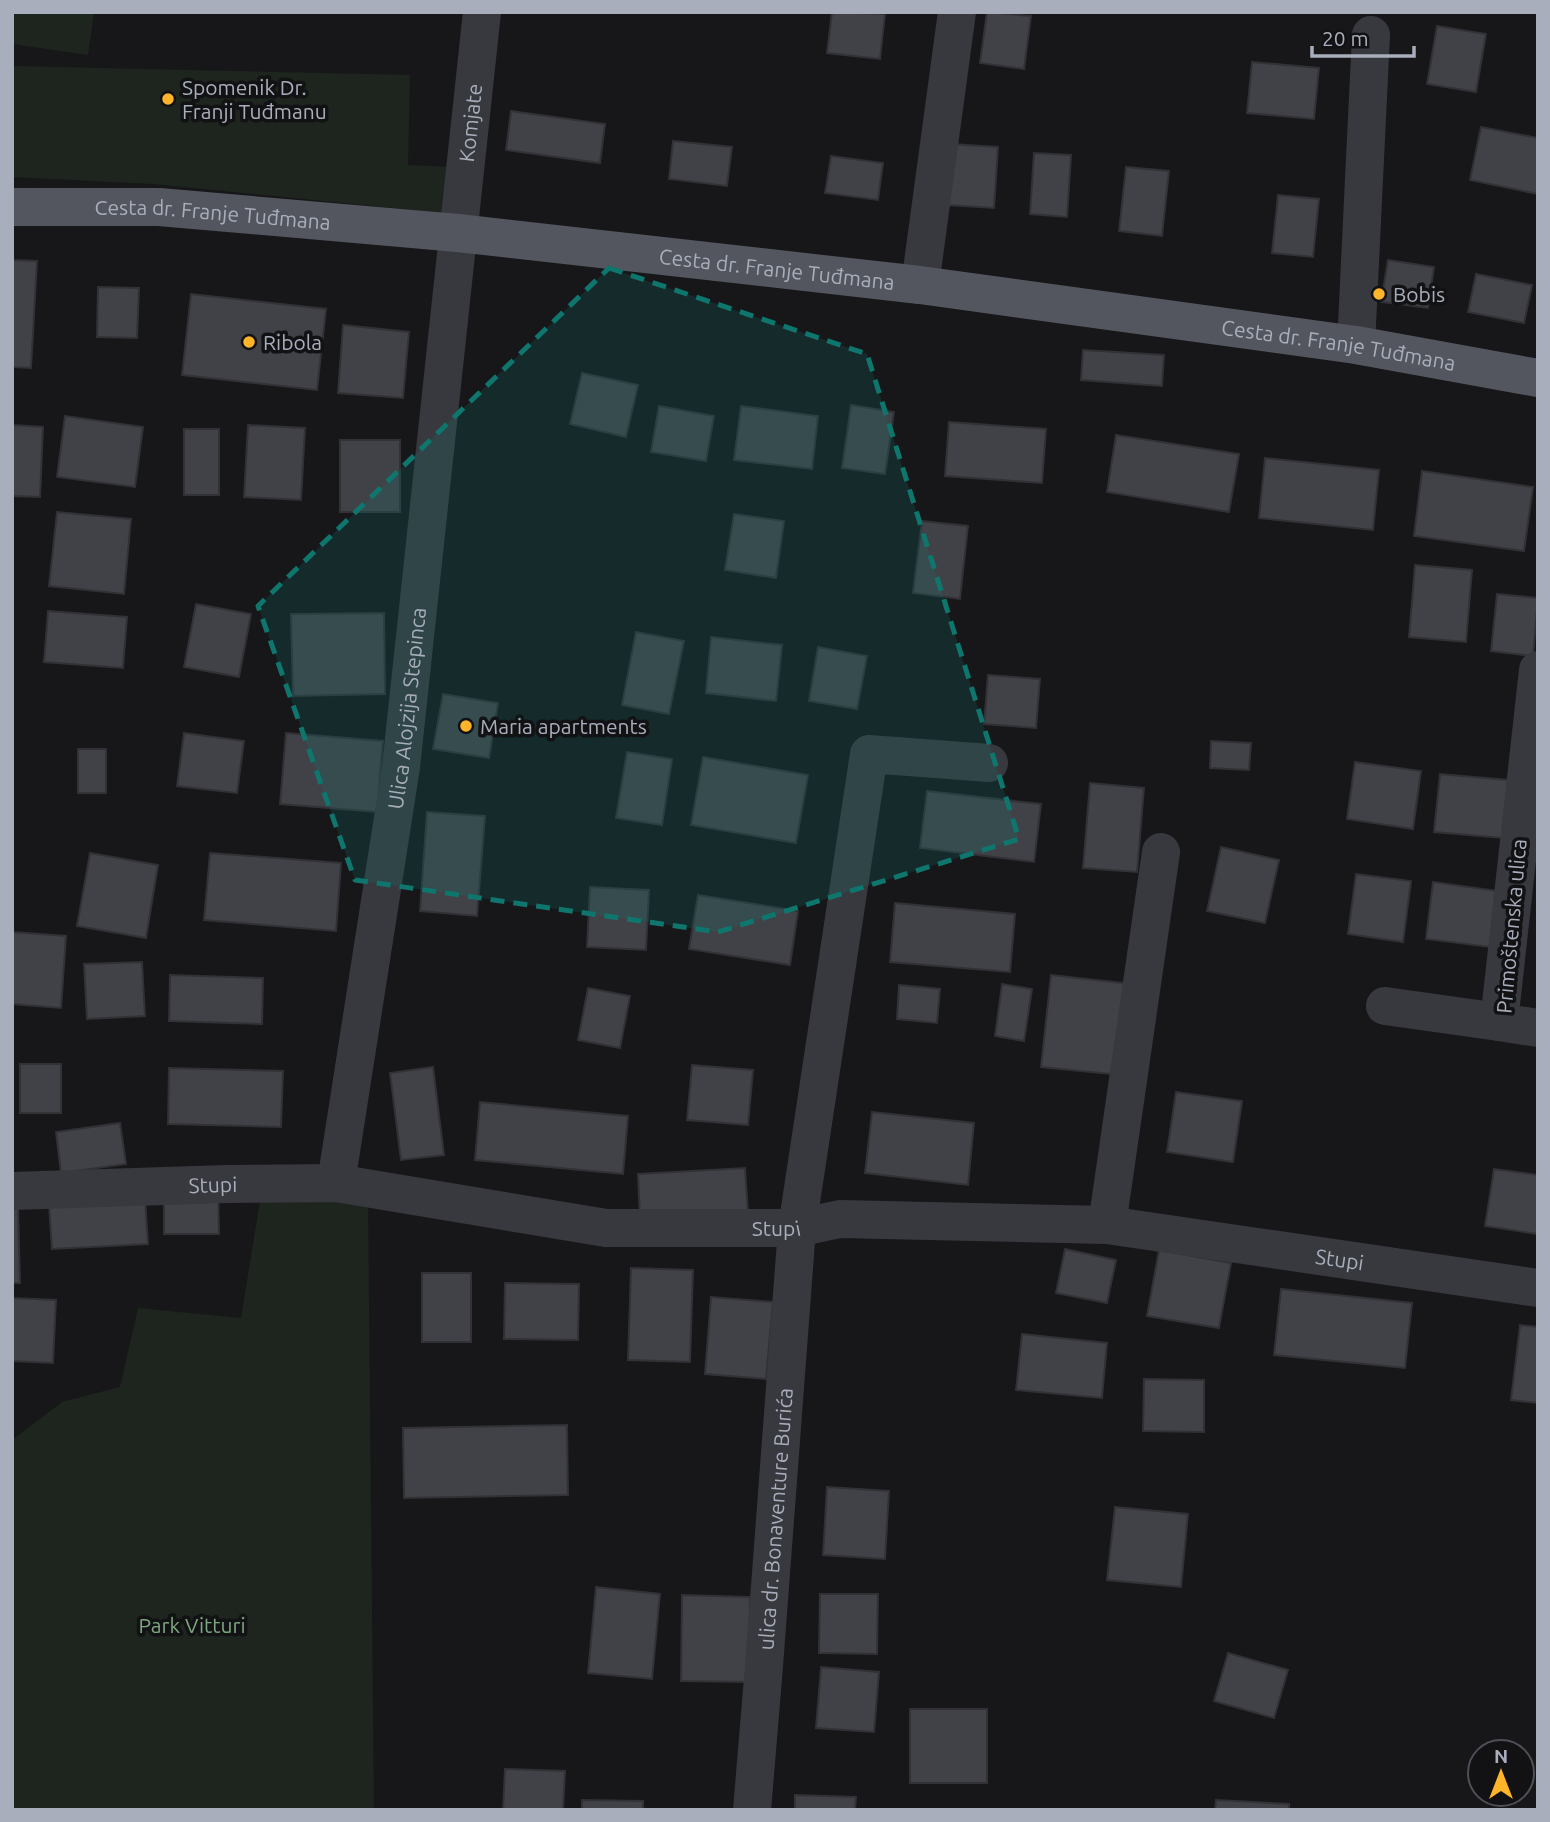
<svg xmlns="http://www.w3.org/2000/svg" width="1550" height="1822" viewBox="0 0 1550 1822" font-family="Ubuntu,sans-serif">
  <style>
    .green { fill: #1d251e }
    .building { fill: #414247; stroke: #313136; stroke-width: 2 }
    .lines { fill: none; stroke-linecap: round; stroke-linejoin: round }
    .minor { stroke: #38393f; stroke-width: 38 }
    .major { stroke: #53565e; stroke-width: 38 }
    .marked { fill: #0f766e; fill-opacity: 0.2; stroke: #0f766e; stroke-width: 5; stroke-dasharray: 14 9; stroke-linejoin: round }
    .poi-dot { fill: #ffb42a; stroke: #121215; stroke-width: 2.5 }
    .labels { text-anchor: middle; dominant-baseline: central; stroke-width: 7; stroke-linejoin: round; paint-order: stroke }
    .poi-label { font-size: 21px; fill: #a8aebb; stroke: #121215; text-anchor: start }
    .street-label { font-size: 21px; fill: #a8aebb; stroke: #121215 }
    .park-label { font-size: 21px; fill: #7da77f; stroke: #121215 }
  </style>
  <rect width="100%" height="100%" fill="#17171a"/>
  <!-- green -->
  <path class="green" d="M12,12H94L88,55L12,44Z
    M12,66L410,75L408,165L456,167L443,213L153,184L12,177Z
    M261,1195L368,1203L374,1810H12V1440L62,1402L120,1387L138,1308L241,1318Z"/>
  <!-- building -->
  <path class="building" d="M832,12L885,14L880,59L827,53Z
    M987,12L1031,16L1024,69L980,63Z
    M1437,26L1486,34L1476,92L1427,84Z
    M1252,62L1319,68L1314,119L1247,113Z
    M511,111L605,124L600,163L506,150Z
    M1481,127L1538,138V194L1470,180Z
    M673,141L732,147L727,186L669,179Z
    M951,144L998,147L994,208L947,205Z
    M1034,153L1071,155L1067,217L1030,214Z
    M831,156L883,163L878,200L825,193Z
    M1126,167L1169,171L1162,236L1119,231Z
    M1278,195L1319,199L1313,257L1272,253Z
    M12,260L37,261L31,368L12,367Z
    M1388,260L1434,267L1428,308L1381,302Z
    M1476,274L1532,285L1524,323L1468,312Z
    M98,287L139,288L137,338L97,337Z
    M191,294L326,309L317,390L182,375Z
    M343,325L409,332L403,398L338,393Z
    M1083,350L1164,355L1162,386L1081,380Z
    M582,373L638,385L626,437L570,424Z
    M851,405L894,412L885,474L842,468Z
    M659,406L714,416L706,461L651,452Z
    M741,406L818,416L812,469L734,460Z
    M65,416L143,427L135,487L57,477Z
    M949,422L1046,429L1042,483L945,476Z
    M12,425L43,427L40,497L12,496Z
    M248,425L305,428L301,500L244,497Z
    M184,429H219V495H184Z
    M1116,435L1239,454L1229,512L1107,492Z
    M340,440H400V512H340Z
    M1265,458L1379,470L1373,530L1259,518Z
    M1422,471L1533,487L1524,551L1414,536Z
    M57,512L131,519L124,594L49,586Z
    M734,514L784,521L776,578L725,570Z
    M922,521L968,526L960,599L913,593Z
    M1415,565L1472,570L1466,642L1409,637Z
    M1497,594L1538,598L1533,656L1491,651Z
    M196,604L251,614L239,677L184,667Z
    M48,611L127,617L123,668L44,662Z
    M384,613L385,694L293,696L291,614Z
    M636,632L684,641L669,714L622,705Z
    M711,637L782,645L776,701L706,693Z
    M818,647L867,656L857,709L809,701Z
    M988,675L1040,679L1036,728L984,724Z
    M443,694L498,703L489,758L433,749Z
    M184,733L244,741L237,793L177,786Z
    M286,733L383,741L377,812L280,804Z
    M1211,741L1251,743L1249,770L1210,768Z
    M78,749H106V793H78Z
    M627,752L672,759L662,825L616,818Z
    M703,757L808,775L796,843L691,825Z
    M1355,762L1421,771L1413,829L1347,819Z
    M1440,774L1508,780L1503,838L1434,832Z
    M1090,783L1144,788L1137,872L1083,868Z
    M927,791L1041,804L1034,862L920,848Z
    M427,812L485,816L477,916L420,911Z
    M1221,847L1279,860L1265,923L1207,911Z
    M90,853L158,865L146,938L77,926Z
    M210,853L341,863L336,931L204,920Z
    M1356,874L1411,881L1403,942L1348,934Z
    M1433,882L1498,891L1490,947L1426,939Z
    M590,887L649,890L646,950L587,947Z
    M698,895L798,911L790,965L689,949Z
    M895,903L1015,914L1010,972L890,962Z
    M12,932L66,936L61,1008L12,1004Z
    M142,962L145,1016L87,1019L84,964Z
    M170,975L263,978L262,1024L169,1021Z
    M1051,975L1131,984L1121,1075L1041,1067Z
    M1002,984L1032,989L1024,1041L995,1036Z
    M899,985L940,989L937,1023L897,1019Z
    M588,988L630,996L620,1048L578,1040Z
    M20,1064H61V1113H20Z
    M692,1065L753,1070L748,1125L687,1120Z
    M433,1067L444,1155L401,1160L390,1073Z
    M169,1068L283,1071L281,1127L168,1124Z
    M1176,1092L1242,1101L1233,1162L1167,1152Z
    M480,1102L628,1116L623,1174L475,1160Z
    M872,1112L974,1123L968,1185L865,1173Z
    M120,1123L126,1164L61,1173L56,1132Z
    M745,1168L748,1214L640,1220L638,1174Z
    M1494,1169L1538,1175V1234L1485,1226Z
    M218,1191L219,1234H164V1192Z
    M145,1199L148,1244L52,1249L49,1204Z
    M12,1206H18L20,1283H12Z
    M1065,1249L1116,1260L1107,1303L1056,1293Z
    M1159,1250L1231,1263L1219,1328L1147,1316Z
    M631,1268L693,1270L690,1362L628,1360Z
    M422,1273H471V1342H422Z
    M505,1283L579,1284L578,1340L504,1339Z
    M1281,1289L1412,1303L1405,1368L1274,1355Z
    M711,1297L773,1302L766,1379L705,1374Z
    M12,1298L56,1300L53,1363L12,1361Z
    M1520,1325L1538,1327V1403L1511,1400Z
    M1022,1334L1107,1343L1102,1398L1016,1390Z
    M1144,1379L1204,1380V1432L1143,1431Z
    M567,1425L568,1495L404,1498L403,1428Z
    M827,1487L889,1491L885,1559L823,1555Z
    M1115,1507L1188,1514L1181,1587L1107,1580Z
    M596,1587L660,1594L652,1679L588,1673Z
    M820,1594H878L877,1654L819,1653Z
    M682,1595L750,1597L749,1682L681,1681Z
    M1228,1653L1288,1670L1274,1718L1214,1701Z
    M821,1667L879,1672L874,1732L816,1728Z
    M910,1709H987V1783H910Z
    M505,1769L565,1771L563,1810H503Z
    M795,1795L856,1797L855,1810H795Z
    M582,1800L643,1801V1810H582Z
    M1216,1800L1289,1804V1810H1215Z"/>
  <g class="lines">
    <!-- minor -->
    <g class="minor">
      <path d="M920,285L957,12"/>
      <path d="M1356,345L1371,35"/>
      <path d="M1538,670L1499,1022L1538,1028"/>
      <path d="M1385,1006L1499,1022"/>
      <path id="s1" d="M336,1183L401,767L482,12"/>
      <path id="s2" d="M12,1191L226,1184L336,1183L606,1228H797L840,1219L1107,1225L1538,1288"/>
      <path d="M1107,1225L1161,852"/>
      <path id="s3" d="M752,1810L764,1666L797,1228L869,754L989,763"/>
    </g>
    <!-- major -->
    <path class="major" id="s4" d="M12,207H159L458,233L920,285L1356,345L1538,378"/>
  </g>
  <!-- marked area -->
  <path class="marked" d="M609,268L867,354L1019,839L718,932L355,880L258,606Z"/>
  <!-- markers -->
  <g class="poi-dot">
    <circle cx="168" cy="99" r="7"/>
    <circle cx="1379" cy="294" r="7"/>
    <circle cx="249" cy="342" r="7"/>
    <circle cx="466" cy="726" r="7"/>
  </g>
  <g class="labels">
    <!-- poi labels -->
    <g class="poi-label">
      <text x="182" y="87">Spomenik Dr.<tspan x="182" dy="24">Franji Tuđmanu</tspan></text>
      <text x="1393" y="294">Bobis</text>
      <text x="263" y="342">Ribola</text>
      <text x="480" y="726">Maria apartments</text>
    </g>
    <!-- street labels -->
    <g class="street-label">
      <text stroke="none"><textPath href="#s1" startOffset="1069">Komjate</textPath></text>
      <text stroke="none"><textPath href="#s4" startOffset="201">Cesta dr. Franje Tuđmana</textPath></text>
      <text stroke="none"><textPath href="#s4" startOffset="768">Cesta dr. Franje Tuđmana</textPath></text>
      <text stroke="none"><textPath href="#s4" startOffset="1335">Cesta dr. Franje Tuđmana</textPath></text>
      <text stroke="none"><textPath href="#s1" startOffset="480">Ulica Alojzija Stepinca</textPath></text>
      <text transform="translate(1511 926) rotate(-85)">Primoštenska ulica</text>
      <text stroke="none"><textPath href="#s2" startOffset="201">Stupi</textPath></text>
      <text stroke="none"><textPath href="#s2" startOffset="768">Stupi</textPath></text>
      <text stroke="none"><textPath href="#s2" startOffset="1335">Stupi</textPath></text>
      <text stroke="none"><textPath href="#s3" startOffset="292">ulica dr. Bonaventure Burića</textPath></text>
    </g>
    <!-- park labels -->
    <g class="park-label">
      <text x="192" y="1625">Park Vitturi</text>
    </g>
  </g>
  <!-- border -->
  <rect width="1550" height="1822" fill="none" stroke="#a8aebb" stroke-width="28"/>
  <!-- north arrow -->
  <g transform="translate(1501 1773)"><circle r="33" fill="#121215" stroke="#4e5057" stroke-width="2"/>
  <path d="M0-5L12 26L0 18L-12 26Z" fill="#ffb42a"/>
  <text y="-10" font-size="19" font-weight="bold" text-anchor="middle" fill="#a8aebb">N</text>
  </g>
  <!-- scale -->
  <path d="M1312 46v10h102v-10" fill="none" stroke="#a8aebb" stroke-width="3.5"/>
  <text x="1322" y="46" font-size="21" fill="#a8aebb" stroke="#121215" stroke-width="5" paint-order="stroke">20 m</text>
</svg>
